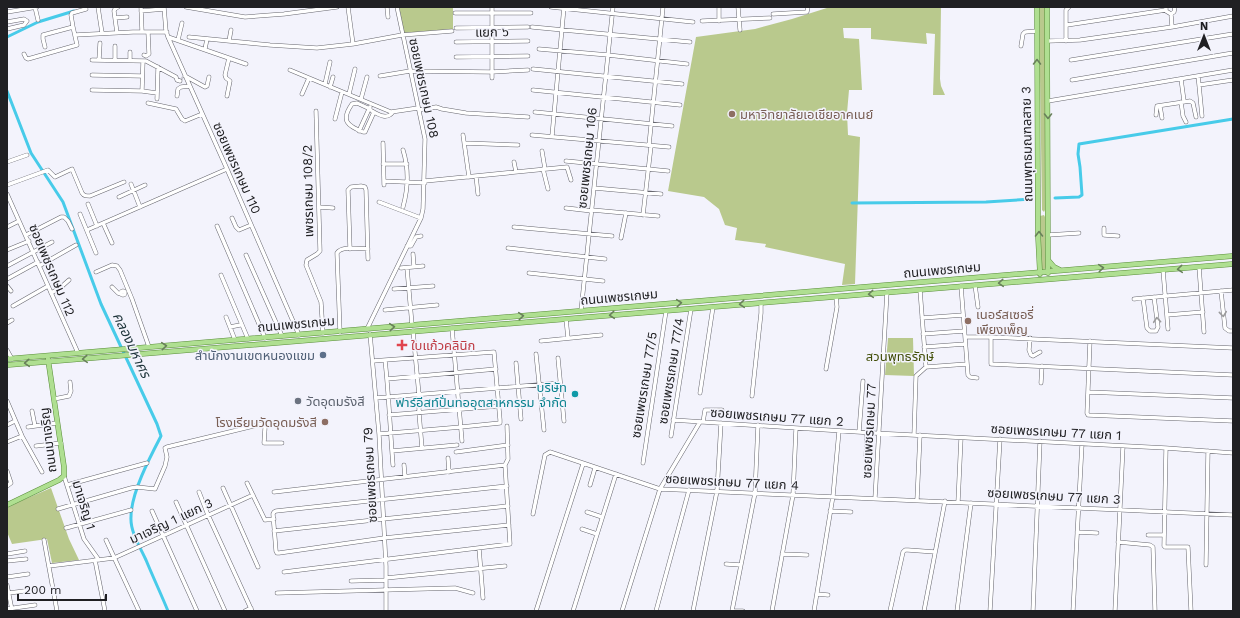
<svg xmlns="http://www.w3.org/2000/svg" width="1240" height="618" viewBox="0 0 1240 618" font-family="'Work Sans','Noto Sans Thai',sans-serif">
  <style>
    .green { fill: #b9c98d }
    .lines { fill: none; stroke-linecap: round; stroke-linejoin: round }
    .canal { stroke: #47cbe9; stroke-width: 3 }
    .minor-tunnel { stroke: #c9c9d1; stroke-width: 3.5; stroke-dasharray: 3.5 2; stroke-linecap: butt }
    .minor-casing { stroke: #67676f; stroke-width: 4.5 }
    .major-casing { stroke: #5a8e3b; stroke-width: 5.5 }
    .minor { stroke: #fff; stroke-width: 3.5 }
    .major { stroke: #afdf91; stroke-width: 4.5 }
    .oneway { stroke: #68805a }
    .oneway2 { stroke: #9b9b9c }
    .education-dot { fill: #8d6e63; stroke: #f3f3fc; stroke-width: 1.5 }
    .health-dot { fill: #e0444e; stroke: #f3f3fc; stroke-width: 1.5 }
    .service-dot { fill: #5c6f8a; stroke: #f3f3fc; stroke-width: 1.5 }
    .culture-dot { fill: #0f9aa8; stroke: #f3f3fc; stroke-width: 1.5 }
    .worship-dot { fill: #6b7280; stroke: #f3f3fc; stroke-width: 1.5 }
    .labels { text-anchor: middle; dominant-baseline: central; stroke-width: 3; stroke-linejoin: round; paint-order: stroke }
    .street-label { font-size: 13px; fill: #202023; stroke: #f3f3fc }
    .education-label { font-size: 13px; fill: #785e54; stroke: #f3f3fc; text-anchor: start }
    .health-label { font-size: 13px; fill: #be3a42; stroke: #f3f3fc; text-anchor: start }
    .service-label { font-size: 13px; fill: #4e5e75; stroke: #f3f3fc; text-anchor: end }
    .park-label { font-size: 13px; fill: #3f4c05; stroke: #f3f3fc }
    .culture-label { font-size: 13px; fill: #0d838f; stroke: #f3f3fc; text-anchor: end }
    .worship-label { font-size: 13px; fill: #5b616d; stroke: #f3f3fc; text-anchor: start }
    .water-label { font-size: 14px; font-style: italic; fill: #20363c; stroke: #f3f3fc }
  </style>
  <rect width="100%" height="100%" fill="#f3f3fc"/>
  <!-- green -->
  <path class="green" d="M399,7H453V29L404,33Z
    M830,7H941L940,79L941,86L945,95H933L935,34L926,33L927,44L871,39V28H843L844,38L859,39L862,90H849L847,113L848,135L860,137L855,284L842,285L845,264L765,247L766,244L735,240L737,228L725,225L719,209L704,197L668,191L696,37L755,29L792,19Z
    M1039,7H1045V210L1044,212L1042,210Z
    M1044,215L1045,217L1046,267L1044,271H1043L1041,267L1040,216Z
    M888,338H913L914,376L885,375Z
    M51,488L69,539L79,560L52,563L47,539L12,544L7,532V508L23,500Z"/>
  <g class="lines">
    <!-- canal -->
    <path class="canal" d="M7,37L38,22L74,11
      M7,91L31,153L63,202L101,304L157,424L161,436C150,457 131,493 131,517C130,531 140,547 146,560C153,577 161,594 168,611
      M1055,198L1079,197L1082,195L1080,167L1078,154L1079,144L1233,119
      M852,203L986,202L1032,199"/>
    <!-- minor-tunnel -->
    <path class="minor-tunnel" d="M181,78L183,79"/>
    <defs>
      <path id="minor" d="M35,7L38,20
        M98,7L102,33
        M141,7L142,32
        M164,7L166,31L168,37L227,169L299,335
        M186,7L245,17L284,14L337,7
        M348,7L353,44
        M387,7L388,17
        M551,7L693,22
        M719,7V21
        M738,7L740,30
        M1166,7V11L1171,14L1174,12L1175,7
        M141,11L164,9
        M7,12L37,7
        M455,13H531
        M773,14L807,12L808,7
        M1171,14L1172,27
        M115,18L127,17
        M702,21L770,18
        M7,22L24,19L27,21L24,25L7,29
        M1067,25L1166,10
        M73,27L71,15L72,13L86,9
        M532,27L690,42
        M456,28L528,27
        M117,33L114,11L115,9L118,7
        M75,35L133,32H167
        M168,37L246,64
        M189,37L270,45L317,48L353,44L402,35L452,31
        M178,40L182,23
        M229,41L231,30
        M1048,41L1080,40L1172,27L1233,16
        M1066,41V10L1069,7
        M456,42L528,41
        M1021,46L1023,34L1025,32L1037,31
        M205,49L207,39
        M539,49L608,55L687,64
        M130,52V60
        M24,54L26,58L28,59L77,45L73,27L43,35V39L45,47
        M144,55L146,56L149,54L148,32
        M456,57L528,56
        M92,60L146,61L176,77L177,80L180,81
        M99,60L100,43
        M115,60V46
        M1071,60L1233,34
        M533,69L682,84
        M290,70L391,112L418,108
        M92,75L142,76
        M185,76L205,87L207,86L209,77
        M380,76L410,71L492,72L528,70
        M1198,76L1199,85L1233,80
        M492,78V7
        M1181,79L1184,101
        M1072,80L1233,53
        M325,84L330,62
        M1199,85L1202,116
        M330,87L333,77
        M92,90L142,91L157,93
        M533,90L680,105
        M142,91L143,61
        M302,94L309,78
        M349,94L355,69
        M177,96L178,89L181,87L190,86
        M227,96L230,81L226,78L225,75L229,58
        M157,99L158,67
        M361,99L367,77
        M1048,101L1233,70
        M1181,102L1183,116L1186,122
        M148,103L176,109L182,119L185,121L202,114
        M1160,106L1162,118
        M370,109L357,103L352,104C340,121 348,126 363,132H365L374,112
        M419,110L436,107L442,109L466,113L528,117
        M316,111L320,251L317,254L307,260L306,265L321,302L323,333
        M372,111C379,115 387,120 393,112
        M535,112L672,126
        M1156,115L1157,106L1190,101L1193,103L1196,117
        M335,119L342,92
        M359,131L370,107
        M463,135L469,177
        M532,135L669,147
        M552,136L564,7
        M383,143L384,185
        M464,143L518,145
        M649,145L663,7
        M542,151L545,169
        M566,161L668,171
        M7,162L27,155
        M514,162L516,172
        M383,164H407
        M543,169L548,189
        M476,176L478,194
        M384,181L425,183
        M425,181L567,167L571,180
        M131,184L140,207
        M7,185L48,170L55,177L72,169L82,193C84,196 86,196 90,196L124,182
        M594,188L661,194
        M7,194L78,353
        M119,197L145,185
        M379,202L421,218
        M88,204L97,226
        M319,207L333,208
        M403,207C408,189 409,169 403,150
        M566,208L592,211
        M592,210L658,216
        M80,214L96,253
        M643,215L651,146
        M232,218L236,227L239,230L251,225
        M103,223L112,243
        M217,226L265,338
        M7,227L19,221
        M514,227L612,236
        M1104,228V235L1118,236
        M87,230L227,169
        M26,235L61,217H64L68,221L72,229
        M1048,235L1079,233
        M621,238L626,213
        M407,246H411L416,237L421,236
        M508,248L605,259
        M350,249L348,190L351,187L361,186L365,187L366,190L368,259
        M7,250L29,241
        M413,254L414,267
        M246,255L282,336
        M7,266L52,242
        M39,266L76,245
        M1199,267L1204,332
        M401,268L423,266
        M407,268L412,325
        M1163,270L1168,329
        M96,272L112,265L117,266L120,270L132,299L149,347
        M529,273L603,281
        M221,275L248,339
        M7,279L38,262
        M975,285L978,307
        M7,286L11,291
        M961,286L968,375L970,377L977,378
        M112,287L118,293L121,294
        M394,289L433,286
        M920,290L926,367
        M121 293a2 2 0 1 1 4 0a2 2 0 1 1-4 0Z
        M1221,291L1225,328L1229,331H1233
        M51,293L60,288L69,280
        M1143,298L1147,328L1150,331H1156L1158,327L1154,297
        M1134,299L1233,290
        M13,306L48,286
        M385,310L437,305
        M581,311L613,7
        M1167,315L1203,312
        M226,317L235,340
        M922,318L963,315
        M566,319L568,338
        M7,323L12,320
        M230,327L240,325
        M452,328L462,441
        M367,329L421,218L423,209L425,139L397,7
        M413,331L419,395V413L422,448
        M340,332L337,253C342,245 359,249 368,249
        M370,334L379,434L386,566V611
        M923,334L964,331
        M965,337H991L1233,348
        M991,337V364L1233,375
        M1030,338L1029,350L1031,355L1033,356L1040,352
        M541,341L601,335
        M1090,341L1087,413L1088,415L1233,421
        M924,347L965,344
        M7,350L12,359
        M536,354L544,430
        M558,358L564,421
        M373,361L385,360
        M516,363L521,419
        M926,367L967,364
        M826,369L837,307L836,297
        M387,379L496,369
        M1041,383L1042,366
        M1088,392L1233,398
        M700,393L713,307
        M752,396L761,313V303
        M376,398L560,383
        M54,399L69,396L71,391L70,382
        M7,401L22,436L42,472
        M32,411L35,426
        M389,415L499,406
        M673,420L874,433L1166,448L1233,453
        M703,422L705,410H722
        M7,425L15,421
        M28,427L57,423
        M859,432L863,381
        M379,434L461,427L500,423V420L494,352L385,360C389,395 390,430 393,465
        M914,435L916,376L926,367
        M671,436L691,309
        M7,442L22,436
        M36,446L61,443
        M1166,448L1164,546L1165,547H1188L1191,611
        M392,451L457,445
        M456,452L508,445
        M866,456L867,432
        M448,458L449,472
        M643,463L666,311
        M404,465L405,477
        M7,471L11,483L7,486
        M64,476L84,539L99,560
        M247,483L265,520L274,519
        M67,485L147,463
        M590,485L595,468
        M507,486L276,511L274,512L273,514L276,551L277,553H279L384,538L509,525
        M223,488L258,567
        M199,492L208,515L252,611
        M274,492L505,465
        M875,498L887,292
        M917,500L920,435
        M176,502L225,611
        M958,502L961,438
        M58,509L131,488L137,487L155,489L165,466L167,457L165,448L167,447L262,424L264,425L265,428L264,443H282
        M152,511L197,611
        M830,511L851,512
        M587,512L602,517
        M533,514L545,455L550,452L660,489L1233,515
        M66,528L131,510
        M582,529L597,534
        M274,531L383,519L508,506
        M1077,532L1097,533
        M1148,535H1164
        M44,540L57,611
        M106,540L139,611
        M1118,542L1150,545L1153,547L1155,611
        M479,548L483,598
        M7,554L25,551
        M782,554L807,555
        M95,560L105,611
        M7,561L26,559
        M726,564L741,565
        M1206,565L1208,451
        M49,566L114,558L253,495
        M284,572L510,544L505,465L508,459L507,426
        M7,577L28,574
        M386,578L505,566
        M351,581L386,580
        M7,585L12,610
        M9,593L32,590
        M277,593L455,588L473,593
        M817,594L828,595
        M7,609L35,605
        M245,611L251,608
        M536,611L583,464
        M573,611L616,474
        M622,611L660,489L700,422
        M656,611L689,490
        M693,611L717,491L721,423
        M732,611L755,493L758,425
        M733,611H743
        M772,611L793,495L796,428
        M814,611L833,496L839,431
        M890,611L903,552L905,550H908L935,552
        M924,611L945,501
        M957,611L971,503
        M990,611L1000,439
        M1033,611L1040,441
        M1073,611L1082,444
        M1115,611L1123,446"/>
      <path id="major" d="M1037,7L1038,235L1040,274
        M1047,7L1048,273
        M1048,260L1054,267L1060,270
        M7,359L1233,256
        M7,365L1233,264
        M7,505L59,480L64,476V467L48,359"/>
    </defs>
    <!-- minor casing -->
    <use href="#minor" class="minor-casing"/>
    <!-- major casing -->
    <use href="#major" class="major-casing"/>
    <!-- minor -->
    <use href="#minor" class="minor"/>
    <!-- major -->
    <use href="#major" class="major"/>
  </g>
  <!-- one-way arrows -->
  <defs><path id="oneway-chevron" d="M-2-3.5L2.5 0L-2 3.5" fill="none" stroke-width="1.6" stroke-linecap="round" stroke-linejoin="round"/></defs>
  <g class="oneway">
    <use href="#oneway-chevron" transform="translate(1037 62) rotate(-90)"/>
    <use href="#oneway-chevron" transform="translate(1048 116) rotate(90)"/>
    <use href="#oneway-chevron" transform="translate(1039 234) rotate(-90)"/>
    <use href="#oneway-chevron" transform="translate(1101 268) rotate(-5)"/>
    <use href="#oneway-chevron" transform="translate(1180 269) rotate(175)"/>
    <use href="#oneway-chevron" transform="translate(1001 283) rotate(176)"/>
    <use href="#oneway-chevron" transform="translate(871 294) rotate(175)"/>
    <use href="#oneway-chevron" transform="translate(679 303) rotate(-5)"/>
    <use href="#oneway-chevron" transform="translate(742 304) rotate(175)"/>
    <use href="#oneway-chevron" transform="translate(612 315) rotate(175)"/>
    <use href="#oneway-chevron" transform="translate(521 316) rotate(-5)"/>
    <use href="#oneway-chevron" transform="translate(392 327) rotate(-5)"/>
    <use href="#oneway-chevron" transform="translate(164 346) rotate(-5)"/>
    <use href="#oneway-chevron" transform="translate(85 359) rotate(176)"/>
    <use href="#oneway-chevron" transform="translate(27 363) rotate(176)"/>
  </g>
  <g class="oneway2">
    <use href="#oneway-chevron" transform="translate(1223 314) rotate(84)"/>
    <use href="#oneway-chevron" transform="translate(1157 320) rotate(-95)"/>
  </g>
  <!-- markers -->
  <g class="education-dot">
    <circle cx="732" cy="114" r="4"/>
    <circle cx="968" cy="321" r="4"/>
    <circle cx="325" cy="422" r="4"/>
  </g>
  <path class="health-dot" d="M400 339h4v4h4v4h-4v4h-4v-4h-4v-4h4z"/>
  <circle class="service-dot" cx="323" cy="355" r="4"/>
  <circle class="culture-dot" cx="575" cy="394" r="4"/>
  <circle class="worship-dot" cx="298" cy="401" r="4"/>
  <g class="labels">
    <!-- street labels -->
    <g class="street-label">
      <text transform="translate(492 32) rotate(-1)">แยก ๖</text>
      <text transform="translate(424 88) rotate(78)">ซอยเพชรเกษม 108</text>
      <text transform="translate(1027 144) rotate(-91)">ถนนพุทธมณฑลสาย 3</text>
      <text transform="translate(587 158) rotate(-84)">ซอยเพชรเกษม 106</text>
      <text transform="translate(237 168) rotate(66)">ซอยเพชรเกษม 110</text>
      <text transform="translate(308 191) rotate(-91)">เพชรเกษม 108/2</text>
      <text transform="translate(52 270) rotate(67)">ซอยเพชรเกษม 112</text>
      <text transform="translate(942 270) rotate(-5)">ถนนเพชรเกษม</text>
      <text transform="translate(619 297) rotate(-5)">ถนนเพชรเกษม</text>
      <text transform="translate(296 324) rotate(-5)">ถนนเพชรเกษม</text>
      <text transform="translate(671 371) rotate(-81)">ซอยเพชรเกษม 77/4</text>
      <text transform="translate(644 385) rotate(-81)">ซอยเพชรเกษม 77/5</text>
      <text transform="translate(777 417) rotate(4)">ซอยเพชรเกษม 77 แยก 2</text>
      <text transform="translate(869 431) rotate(-87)">ซอยเพชรเกษม 77</text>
      <text transform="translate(1056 432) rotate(3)">ซอยเพชรเกษม 77 แยก 1</text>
      <text transform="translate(48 440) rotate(-97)">ถนนมาเจริญ</text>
      <text transform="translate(370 475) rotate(-93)">ซอยเพชรเกษม 79</text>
      <text transform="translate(732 482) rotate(3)">ซอยเพชรเกษม 77 แยก 4</text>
      <text transform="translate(1054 496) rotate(3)">ซอยเพชรเกษม 77 แยก 3</text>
      <text transform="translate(84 505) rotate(73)">มาเจริญ 1</text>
      <text transform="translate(171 521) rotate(-25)">มาเจริญ 1 แยก 3</text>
    </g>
    <!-- education labels -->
    <g class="education-label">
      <text x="740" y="114">มหาวิทยาลัยเอเชียอาคเนย์</text>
      <text x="976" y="314">เนอร์สเซอรี่<tspan x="976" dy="15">เพียงเพ็ญ</tspan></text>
      <text x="317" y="422" text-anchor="end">โรงเรียนวัดอุดมรังสี</text>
    </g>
    <!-- health labels -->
    <g class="health-label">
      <text x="411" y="345">ใบแก้วคลินิก</text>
    </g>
    <!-- service labels -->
    <g class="service-label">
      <text x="315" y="355">สำนักงานเขตหนองแขม</text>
    </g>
    <!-- park labels -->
    <g class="park-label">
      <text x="900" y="356">สวนพุทธรักษ์</text>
    </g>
    <!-- culture labels -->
    <g class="culture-label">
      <text x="567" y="387">บริษัท<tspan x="567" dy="15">ฟาร์อีสท์ปั่นทออุตสาหกรรม จำกัด</tspan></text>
    </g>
    <!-- worship labels -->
    <g class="worship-label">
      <text x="306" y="401">วัดอุดมรังสี</text>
    </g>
    <!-- water labels -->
    <g class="water-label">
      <text transform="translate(132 345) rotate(65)">คลองมหาศร</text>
    </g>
  </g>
  <!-- border -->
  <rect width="1240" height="618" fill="none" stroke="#202023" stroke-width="16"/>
  <!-- north arrow -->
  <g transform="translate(1204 36)" stroke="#f3f3fc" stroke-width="3" paint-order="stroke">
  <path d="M0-3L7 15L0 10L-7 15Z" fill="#202023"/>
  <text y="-6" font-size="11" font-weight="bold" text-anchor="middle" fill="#202023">N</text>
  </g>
  <!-- scale -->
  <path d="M18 594v6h88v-6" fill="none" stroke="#202023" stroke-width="2"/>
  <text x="24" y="594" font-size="12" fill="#202023" stroke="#f3f3fc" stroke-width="3" paint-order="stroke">200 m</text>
</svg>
